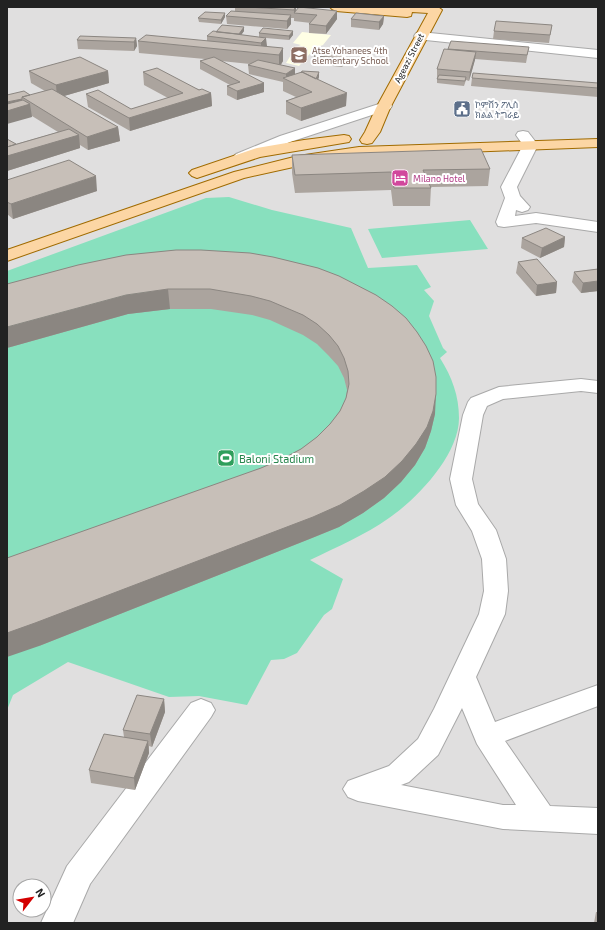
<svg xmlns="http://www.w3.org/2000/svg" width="605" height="930" viewBox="0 0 605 930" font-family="'Exo 2','Noto Sans Ethiopic',sans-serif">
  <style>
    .residential { fill: #e0dfdf; fill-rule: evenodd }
    .education { fill: #ffffe5 }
    .pitch { fill: #88e0be }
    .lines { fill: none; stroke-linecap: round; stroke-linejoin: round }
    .minor-casing { stroke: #a9a9a9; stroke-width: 2 }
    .major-casing { stroke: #a06b00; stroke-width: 2 }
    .minor { fill: #fff; fill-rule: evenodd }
    .major { fill: #fcd6a4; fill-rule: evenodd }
    .wall { fill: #aba49e }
    .shaded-wall { fill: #8b8681 }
    .building { fill: #c7bfb8; stroke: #8b8681 }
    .labels { text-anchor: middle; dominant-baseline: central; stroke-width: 4; stroke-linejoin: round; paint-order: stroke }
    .far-education-label { font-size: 9px; fill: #785e54; stroke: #fff; text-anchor: start }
    .far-street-label { font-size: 9px; fill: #222; stroke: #fff }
    .far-service-label { font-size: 9px; fill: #4e5e75; stroke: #fff; text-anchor: start }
    .far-hotel-label { font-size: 9px; fill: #b23c85; stroke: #fff; text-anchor: start }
    .leisure-label { font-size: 11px; fill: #27864d; stroke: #fff; text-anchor: start }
  </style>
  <rect width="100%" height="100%" fill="#f2efe9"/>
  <!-- residential -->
  <path class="residential" d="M7,7H598V923H7ZM20,886H44V910H20Z"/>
  <!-- education -->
  <path class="education" d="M302,32L331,35L323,45L315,48L299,66L286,63L296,47L301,45L293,43Z"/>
  <!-- pitch -->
  <path class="pitch" d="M229,197L272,210L351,228L368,268L417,265L431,287L424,290L434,301L429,316L443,348L447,352L440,358C452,377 459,396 459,418C459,455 417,499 389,518C365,535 337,547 310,560L343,579L332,609L324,615L297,653L284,659L271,660L247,705L199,696L169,697L68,662L13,695L7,710V271L206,198Z
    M470,220L488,249L382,258L368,229Z"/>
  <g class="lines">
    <defs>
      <path id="minor" d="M420,32L598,50V58L416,39L414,36L416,33Z
        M385,102L390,103L392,106L390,109L290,142L246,160L241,162L236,160L233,157L236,154L280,136Z
        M523,131L528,132L538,145L517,187L520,196L530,207L528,210L522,212L516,210L515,216L536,213L598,222V232L536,223L504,227L498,226L496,222L505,198L501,187L523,145L516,135L518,132Z
        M581,379L598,381V393L581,391L503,399L487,406L483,415L472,479L478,504L496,530L506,559L508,591L505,614L476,677L495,722L598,685V706L505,741L550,806L598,808V834L503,829L358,801L348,797L343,789L348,781L389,766L418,739L434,709L479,614L484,591L482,559L472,531L456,505L450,479L463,415L468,402L471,398L499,387ZM462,708L477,744L516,805H503L401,785L409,782L438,755Z
        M201,699L211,703L215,710L211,717L90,884L73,923H41L67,866L191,703Z"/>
      <path id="major" d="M330,7H438L442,10L390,108L380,132L372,143L367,144L362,143L360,140L365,132L376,108L428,13L412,12L411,16L407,17L336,11L332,9Z
        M344,135L349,136L351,139L349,142L260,157L197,178L192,176L189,173L192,170L257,148L304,140Z
        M598,139V147L360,156L298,166L244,178L7,261V250L234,172L298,156L359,147Z"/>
    </defs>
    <!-- minor casing -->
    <use href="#minor" class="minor-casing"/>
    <!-- major casing -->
    <use href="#major" class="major-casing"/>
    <!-- minor -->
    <use href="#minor" class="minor"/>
    <!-- major -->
    <use href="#major" class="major"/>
  </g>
  <!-- wall -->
  <path class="wall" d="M235,7H296V10L337,11V19L326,34L309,33V24L311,23L294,21V18H291V24L287,29L227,24L226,16L235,11Z
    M356,13L384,16L383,24L379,30L351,27V19Z
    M225,17L221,24L199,22L198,18Z
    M552,25L549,43L493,39L494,31Z
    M244,27V31L241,35L259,37V33L293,31V35L289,40L266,38V47L283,48V61L281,65L295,75L319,77L318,80L346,106L301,121L286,114V101L296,97L283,91V82L249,74L248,65L250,64L221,61L264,83V92L237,100L227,95V86L230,85L200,69V61L205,59L139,53L138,41H207V36L216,32Z
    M136,38L137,46L134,51L78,49L77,40Z
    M529,47L526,63L475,59L469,81L466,80L464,86L437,83V69L448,49Z
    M345,52V60L342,67L313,64L314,56Z
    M29,71H108L109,83L64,96L118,127L120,141L88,150L80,145V148L7,171V139L16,144L58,132L32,116V117L7,95H30L45,91L31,83Z
    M143,72L211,93L212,106L130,131L88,107L86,94L131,109L168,98L144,85Z
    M472,78L598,83V97L471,86Z
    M292,155L490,169L488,186L431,187L430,206H393L391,190L295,193L292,173Z
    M7,180L97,191L13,219L7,214Z
    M565,237L564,247L540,258L521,248L522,238Z
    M250,253L435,414L431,431L425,448L415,465L401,482L384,498L363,513L339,527L312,538L39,646L261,468L282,459L301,449L317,437L330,424L340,411L346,398L347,390L344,378L338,366L328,355L317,344L303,335L270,320L252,315L211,309H170L128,314L7,348Z
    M518,262L557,282L556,293L536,296L516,273Z
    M598,269V291L581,293L572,282L574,272Z
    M164,699L165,712L152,747L149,746V753L135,790L91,783L89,770L124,737L123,730Z
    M596,912H598V923H594Z"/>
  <!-- shaded-wall -->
  <path class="shaded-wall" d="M295,7H296V13H294V18V10Z
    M337,11V19L326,34V26Z
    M225,13V17L221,24V20Z
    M291,15V24L287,29V21Z
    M384,16L383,24L379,30V22Z
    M244,27V31L239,38V34Z
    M293,31V35L289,40V36Z
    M136,38L137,46L134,51V42Z
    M266,38L267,46L261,51V43Z
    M283,48V61L279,67V55Z
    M345,52V60L342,67V58Z
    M476,52L475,60L469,81L470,72Z
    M295,68V77L286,80V74Z
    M108,71L109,83L57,98L56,85Z
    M319,72V77L316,84V79Z
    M7,80L8,89L7,90Z
    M264,83V92L237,100V91Z
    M211,93L212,106L130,131L129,118Z
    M347,93L346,106L301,121V108Z
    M22,99L23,106L30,104L32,117L7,124V102Z
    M118,127L120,141L88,150L87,137Z
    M79,135L80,148L7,171V149Z
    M96,176L97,191L13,219L11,204Z
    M565,237L564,247L540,258L542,248Z
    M598,281V291L581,293L583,283Z
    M557,282L556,293L536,296L537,285Z
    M168,289L170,309L128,314L7,348V327L126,295Z
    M436,394L435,414L431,431L425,448L415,465L401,482L384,498L363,513L339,527L312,538L39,646L7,657V633Z
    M164,699L165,712L152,747L150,734Z
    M148,741L149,753L135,790L134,778Z"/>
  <!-- building -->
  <path class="building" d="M248,7H295L294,10Z
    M299,7L337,11L326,26L309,24L317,15L294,13Z
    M231,11L291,15L287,21L226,16Z
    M205,12L225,13L221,20L198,18Z
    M356,13L384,16L379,22L351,19Z
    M496,21L552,25L550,35L494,31Z
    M222,25L244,27L239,34L216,32Z
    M263,28L293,31L289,36L259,33Z
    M213,31L266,38L261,43L207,36Z
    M146,35L283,48L279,55L138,41Z
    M80,36L136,38L134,42L77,40Z
    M451,41L529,47L527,55L448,49Z
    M317,49L345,52L342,58L314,56Z
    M444,49L476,52L470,72L437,69Z
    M80,57L108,71L56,85L29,71Z
    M214,57L264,83L237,91L227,86L240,82L200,61Z
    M258,60L295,68L286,74L248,65Z
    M157,68L199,90L202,89L211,93L129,118L86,94L98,90L131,109L183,93L143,72Z
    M302,71L319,72L316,79L302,72L301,73Z
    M302,72L347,93L301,108L286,101L312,92L283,78Z
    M473,73L598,83V88L472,78Z
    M439,75L466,77L465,81L437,79Z
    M52,89L118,127L87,137L22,97Z
    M24,91L30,95L22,97V99L7,102V95Z
    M23,100L30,104L7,111V104Z
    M69,129L79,135L7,156V147Z
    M7,139L16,144L7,147Z
    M481,149L490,169L423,170L431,188H394L391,172L295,175L292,155Z
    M69,160L96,176L11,204L7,202V180Z
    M546,228L565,237L542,248L522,238Z
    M176,250H201L250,253L273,257L318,268L339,276L376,295L392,306L406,318L417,332L426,346L433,361L436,377V394L433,411L427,427L416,444L402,461L385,477L364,491L340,505L313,517L35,623L7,633V558L261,468L282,459L301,449L317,437L330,424L340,411L346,398L349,384L348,371L344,358L338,346L329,335L317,324L303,315L270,301L251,296L210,289H168L126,295L7,327V284L78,265L126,255Z
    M537,259L557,282L537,285L518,262Z
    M598,269V281L583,283L574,272Z
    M137,695L164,699L150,734L123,730Z
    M104,734L148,741L134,778L89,770Z"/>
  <!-- icons -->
  <defs>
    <symbol id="school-square" viewBox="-11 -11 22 22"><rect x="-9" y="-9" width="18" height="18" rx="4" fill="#8d6e63" stroke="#fff"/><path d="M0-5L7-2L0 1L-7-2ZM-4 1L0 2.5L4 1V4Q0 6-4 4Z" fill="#fff"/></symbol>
    <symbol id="civic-square" viewBox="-11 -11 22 22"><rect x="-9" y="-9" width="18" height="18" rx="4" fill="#5c6f8a" stroke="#fff"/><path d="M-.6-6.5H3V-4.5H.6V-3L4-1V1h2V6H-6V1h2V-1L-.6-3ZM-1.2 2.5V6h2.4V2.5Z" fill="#fff"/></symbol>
    <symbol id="hotel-square" viewBox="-11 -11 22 22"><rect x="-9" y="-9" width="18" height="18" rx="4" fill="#d1479c" stroke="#fff"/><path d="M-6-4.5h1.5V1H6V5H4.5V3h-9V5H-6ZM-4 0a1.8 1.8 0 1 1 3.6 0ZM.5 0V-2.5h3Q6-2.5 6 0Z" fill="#fff"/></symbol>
    <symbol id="stadium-square" viewBox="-11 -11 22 22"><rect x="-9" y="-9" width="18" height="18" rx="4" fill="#2e9e5b" stroke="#fff"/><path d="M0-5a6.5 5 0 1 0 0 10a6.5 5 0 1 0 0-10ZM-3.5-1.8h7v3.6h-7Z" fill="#fff"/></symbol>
  </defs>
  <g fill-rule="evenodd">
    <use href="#school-square" x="289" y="45" width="20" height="20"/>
    <use href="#civic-square" x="452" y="99" width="20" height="20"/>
    <use href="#hotel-square" x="390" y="168" width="20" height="20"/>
    <use href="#stadium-square" x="216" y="448" width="20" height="20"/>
  </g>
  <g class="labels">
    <!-- far-education labels -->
    <g class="far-education-label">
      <text x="312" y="50">Atse Yohanees 4th<tspan x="312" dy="10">elementary School</tspan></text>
    </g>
    <!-- far-street labels -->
    <g class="far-street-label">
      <text transform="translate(409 58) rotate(-63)">Ageazi Street</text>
    </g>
    <!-- far-service labels -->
    <g class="far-service-label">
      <text x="475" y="104">ኮምሽን ፖሊስ<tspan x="475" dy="10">ክልል ትግራይ</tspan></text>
    </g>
    <!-- far-hotel labels -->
    <g class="far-hotel-label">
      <text x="413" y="178">Milano Hotel</text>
    </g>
    <!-- leisure labels -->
    <g class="leisure-label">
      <text x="239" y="458">Baloni Stadium</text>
    </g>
  </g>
  <!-- border -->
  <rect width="605" height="930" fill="none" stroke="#222222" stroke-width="16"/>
  <!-- north arrow -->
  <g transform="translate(32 898) rotate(59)"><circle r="19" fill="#ffffff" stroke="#a7a7a7"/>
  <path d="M0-3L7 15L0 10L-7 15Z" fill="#d40000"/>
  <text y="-6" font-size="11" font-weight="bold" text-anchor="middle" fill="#222222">N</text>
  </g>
</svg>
